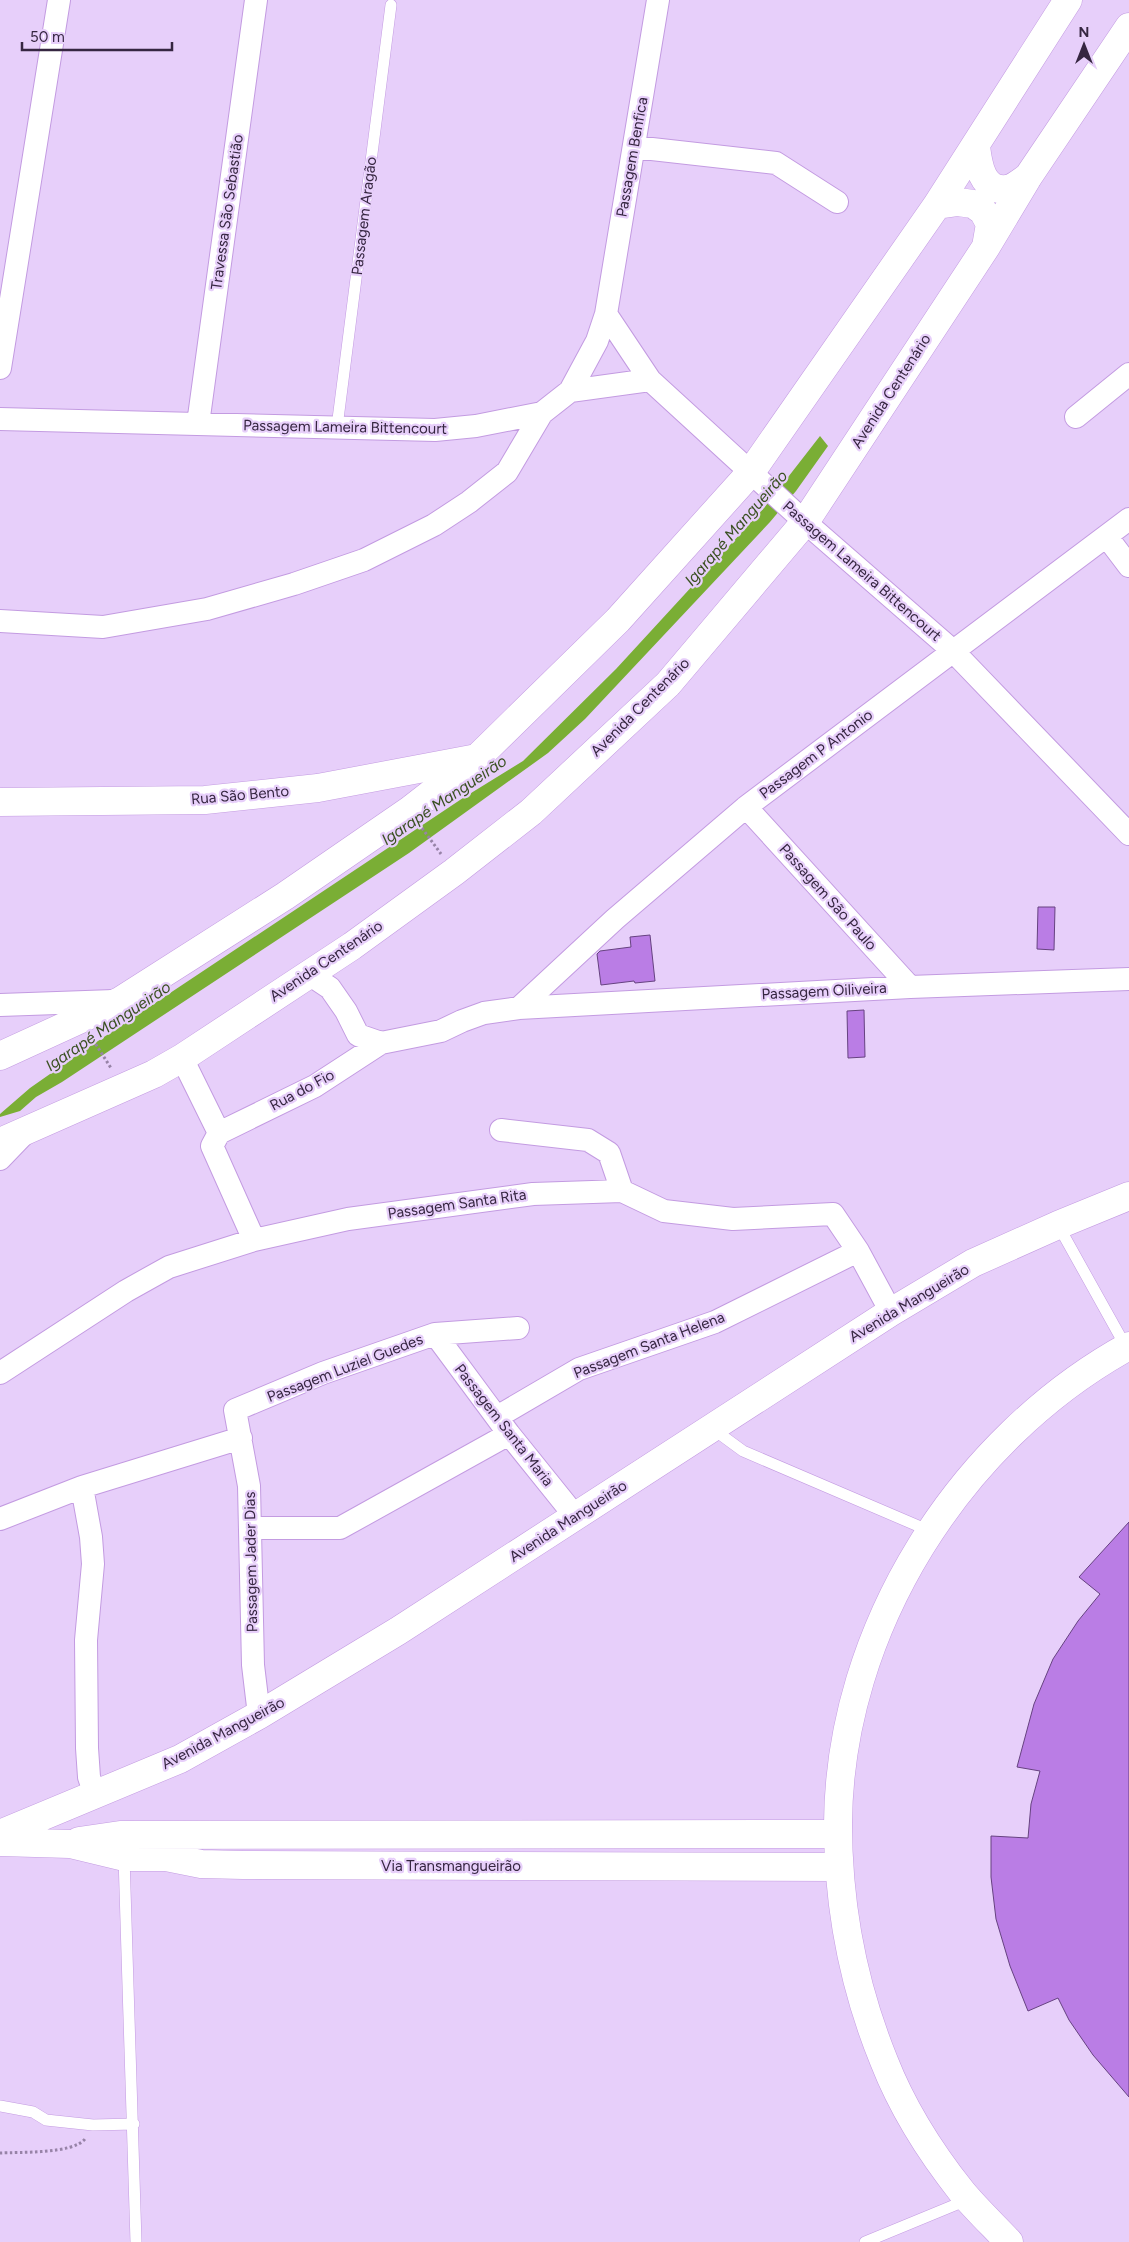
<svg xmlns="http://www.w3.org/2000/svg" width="1129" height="2242" viewBox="0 0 1129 2242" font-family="Figtree,sans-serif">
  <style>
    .water { fill: #7aae35 }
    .building { fill: #ba7de5; stroke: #664280 }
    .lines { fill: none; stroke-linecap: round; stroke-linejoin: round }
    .lane-casing { stroke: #c39be1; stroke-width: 12 }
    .street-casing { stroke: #c39be1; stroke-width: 24 }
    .secondary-casing { stroke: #c39be1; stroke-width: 29 }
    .primary-casing { stroke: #c39be1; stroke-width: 29 }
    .path { stroke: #9783a7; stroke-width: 3; stroke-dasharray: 2.5 2.5; stroke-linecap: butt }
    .lane { stroke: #fff; stroke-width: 11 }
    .street { stroke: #fff; stroke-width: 22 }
    .secondary { stroke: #fff; stroke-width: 28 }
    .primary { stroke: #fff; stroke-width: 28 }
    .labels { text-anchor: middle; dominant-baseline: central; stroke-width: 4.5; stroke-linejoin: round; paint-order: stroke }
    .street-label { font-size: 15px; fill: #362641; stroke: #e7cffa }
    .water-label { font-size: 16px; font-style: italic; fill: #3a5021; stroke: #e7cffa }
  </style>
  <rect width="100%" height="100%" fill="#e7cffa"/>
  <!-- water -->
  <path class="water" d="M820,436L828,446L796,491L770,522L585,719L548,753L409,853L62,1082L36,1097L20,1111L0,1117V1114L30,1088L80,1053L463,798L523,761L616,669L764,508Z"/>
  <!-- building -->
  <path class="building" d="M1038,907H1055L1054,950L1037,949Z
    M650,935L655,981L635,983L634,981L601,985L597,954L600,951L631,947L630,937Z
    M864,1010L865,1057L848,1058L847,1011Z
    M1129,1522V2097L1093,2055L1069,2020L1058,1998L1028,2011L1010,1966L996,1919L991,1877V1836L1028,1838L1031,1804L1040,1771L1017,1767L1034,1704L1053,1659L1078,1621L1100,1594L1079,1577Z"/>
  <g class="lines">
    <defs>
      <path id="lane" d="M337,427L391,5
        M1058,1225L1126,1347
        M713,1429L743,1451L930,1531
        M124,1857L136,2242
        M0,2106L33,2112L46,2120L93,2125L134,2124
        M865,2242L967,2200"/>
      <path id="street" d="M634,147L776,163L837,202
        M606,314L650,380L805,522L952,650L1129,834
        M0,368L59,0
        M570,391L597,341L606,314L658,0
        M1076,417L1129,374
        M0,419L435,430L476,426L542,413L570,391L650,380
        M198,424L256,0
        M1107,537L1129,566
        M0,621L103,627L207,609L294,584L364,560L434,525L469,502L507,472L542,413
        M746,807L910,987
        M309,974L330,988L346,1011L358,1035L381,1043L441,1031L462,1021L484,1013L519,1008L910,987L1129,979
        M0,1005L114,1001
        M519,1008L615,919L746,807L1129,519
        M182,1058L219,1133L212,1146L254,1240
        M501,1130L588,1140L609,1153L622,1191
        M219,1133L315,1086L381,1043
        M0,1159L25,1133
        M435,1334L509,1434L575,1516
        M0,1373L126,1291L169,1267L254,1240L348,1219L533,1194L622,1191L664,1211L733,1219L833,1214L858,1251L891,1312
        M497,1417L579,1369L715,1322L858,1251
        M82,1487L91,1537L93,1564L86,1640L87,1748L89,1777L95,1795
        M0,1519L82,1487L241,1438
        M250,1528H340L509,1434
        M259,1715L253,1665L249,1486L235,1410L323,1373L435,1334L518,1328"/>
      <path id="secondary" d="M0,802L205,800L318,788L477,758
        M0,1834L180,1759L259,1715L398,1631L891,1312L973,1263L1058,1225L1129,1196
        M79,1841L120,1835L838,1834
        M0,1842L70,1844L124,1857H166L201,1864L243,1865L839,1867
        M1009,2242C993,2225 976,2209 962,2192C931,2153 902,2107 884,2061C853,1985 838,1906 838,1824C839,1629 960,1439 1129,1346"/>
      <path id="primary" d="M976,146C978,164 982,192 1007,189C1014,188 1022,181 1028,177
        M937,205L958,202L973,204L983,211L990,224L986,247
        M0,1056L120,1001L285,896L410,810L477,758L618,620L751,472L937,205L1068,0
        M0,1142L154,1074L182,1058L352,946L454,872L531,812L668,684L805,522L986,247L1028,177L1129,27"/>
    </defs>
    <!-- lane casing -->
    <use href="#lane" class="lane-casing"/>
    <!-- street casing -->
    <use href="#street" class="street-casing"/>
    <!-- secondary casing -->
    <use href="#secondary" class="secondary-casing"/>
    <!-- primary casing -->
    <use href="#primary" class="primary-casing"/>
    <!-- path -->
    <path class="path" d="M422,828L441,854
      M93,1040L111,1068
      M0,2153C19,2152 73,2154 85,2139"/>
    <!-- lane -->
    <use href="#lane" class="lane"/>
    <!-- street -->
    <use href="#street" class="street"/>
    <!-- secondary -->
    <use href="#secondary" class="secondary"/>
    <!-- primary -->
    <use href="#primary" class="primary"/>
  </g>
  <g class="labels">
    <!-- street labels -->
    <g class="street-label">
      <text transform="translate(632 157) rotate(-80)">Passagem Benfica</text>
      <text transform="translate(227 212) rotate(-82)">Travessa São Sebastião</text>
      <text transform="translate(364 216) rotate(-83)">Passagem Aragão</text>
      <text transform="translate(891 391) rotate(-57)">Avenida Centenário</text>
      <text transform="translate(345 427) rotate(1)">Passagem Lameira Bittencourt</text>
      <text transform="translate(862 571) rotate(41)">Passagem Lameira Bittencourt</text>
      <text transform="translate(640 707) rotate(-45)">Avenida Centenário</text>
      <text transform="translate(816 754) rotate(-37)">Passagem P Antonio</text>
      <text transform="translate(240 795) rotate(-5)">Rua São Bento</text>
      <text transform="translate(828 897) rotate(48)">Passagem São Paulo</text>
      <text transform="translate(326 961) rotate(-34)">Avenida Centenário</text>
      <text transform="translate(824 991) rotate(-3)">Passagem Oiliveira</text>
      <text transform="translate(302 1090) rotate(-28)">Rua do Fio</text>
      <text transform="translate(457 1204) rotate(-8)">Passagem Santa Rita</text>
      <text transform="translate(909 1303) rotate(-31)">Avenida Mangueirão</text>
      <text transform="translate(649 1345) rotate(-21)">Passagem Santa Helena</text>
      <text transform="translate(345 1368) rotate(-21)">Passagem Luziel Guedes</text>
      <text transform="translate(504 1425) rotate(52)">Passagem Santa Maria</text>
      <text transform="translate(568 1521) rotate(-33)">Avenida Mangueirão</text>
      <text transform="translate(251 1562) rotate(-91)">Passagem Jader Dias</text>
      <text transform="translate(223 1733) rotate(-28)">Avenida Mangueirão</text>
      <text x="451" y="1866">Via Transmangueirão</text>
    </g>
    <!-- water labels -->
    <g class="water-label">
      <text transform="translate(736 528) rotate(-49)">Igarapé Mangueirão</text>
      <text transform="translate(444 800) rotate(-34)">Igarapé Mangueirão</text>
      <text transform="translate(108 1026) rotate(-34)">Igarapé Mangueirão</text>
    </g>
  </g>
  <!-- north arrow -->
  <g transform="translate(1084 45)" stroke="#e7cffa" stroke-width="4" paint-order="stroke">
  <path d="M0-4L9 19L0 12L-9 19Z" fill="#362641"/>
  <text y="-8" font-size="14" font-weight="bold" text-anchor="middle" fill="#362641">N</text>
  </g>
  <!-- scale -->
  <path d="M22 42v8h150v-8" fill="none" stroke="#362641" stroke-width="2.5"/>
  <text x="30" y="42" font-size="15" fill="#362641" stroke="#e7cffa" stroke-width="4" paint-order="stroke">50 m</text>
</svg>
